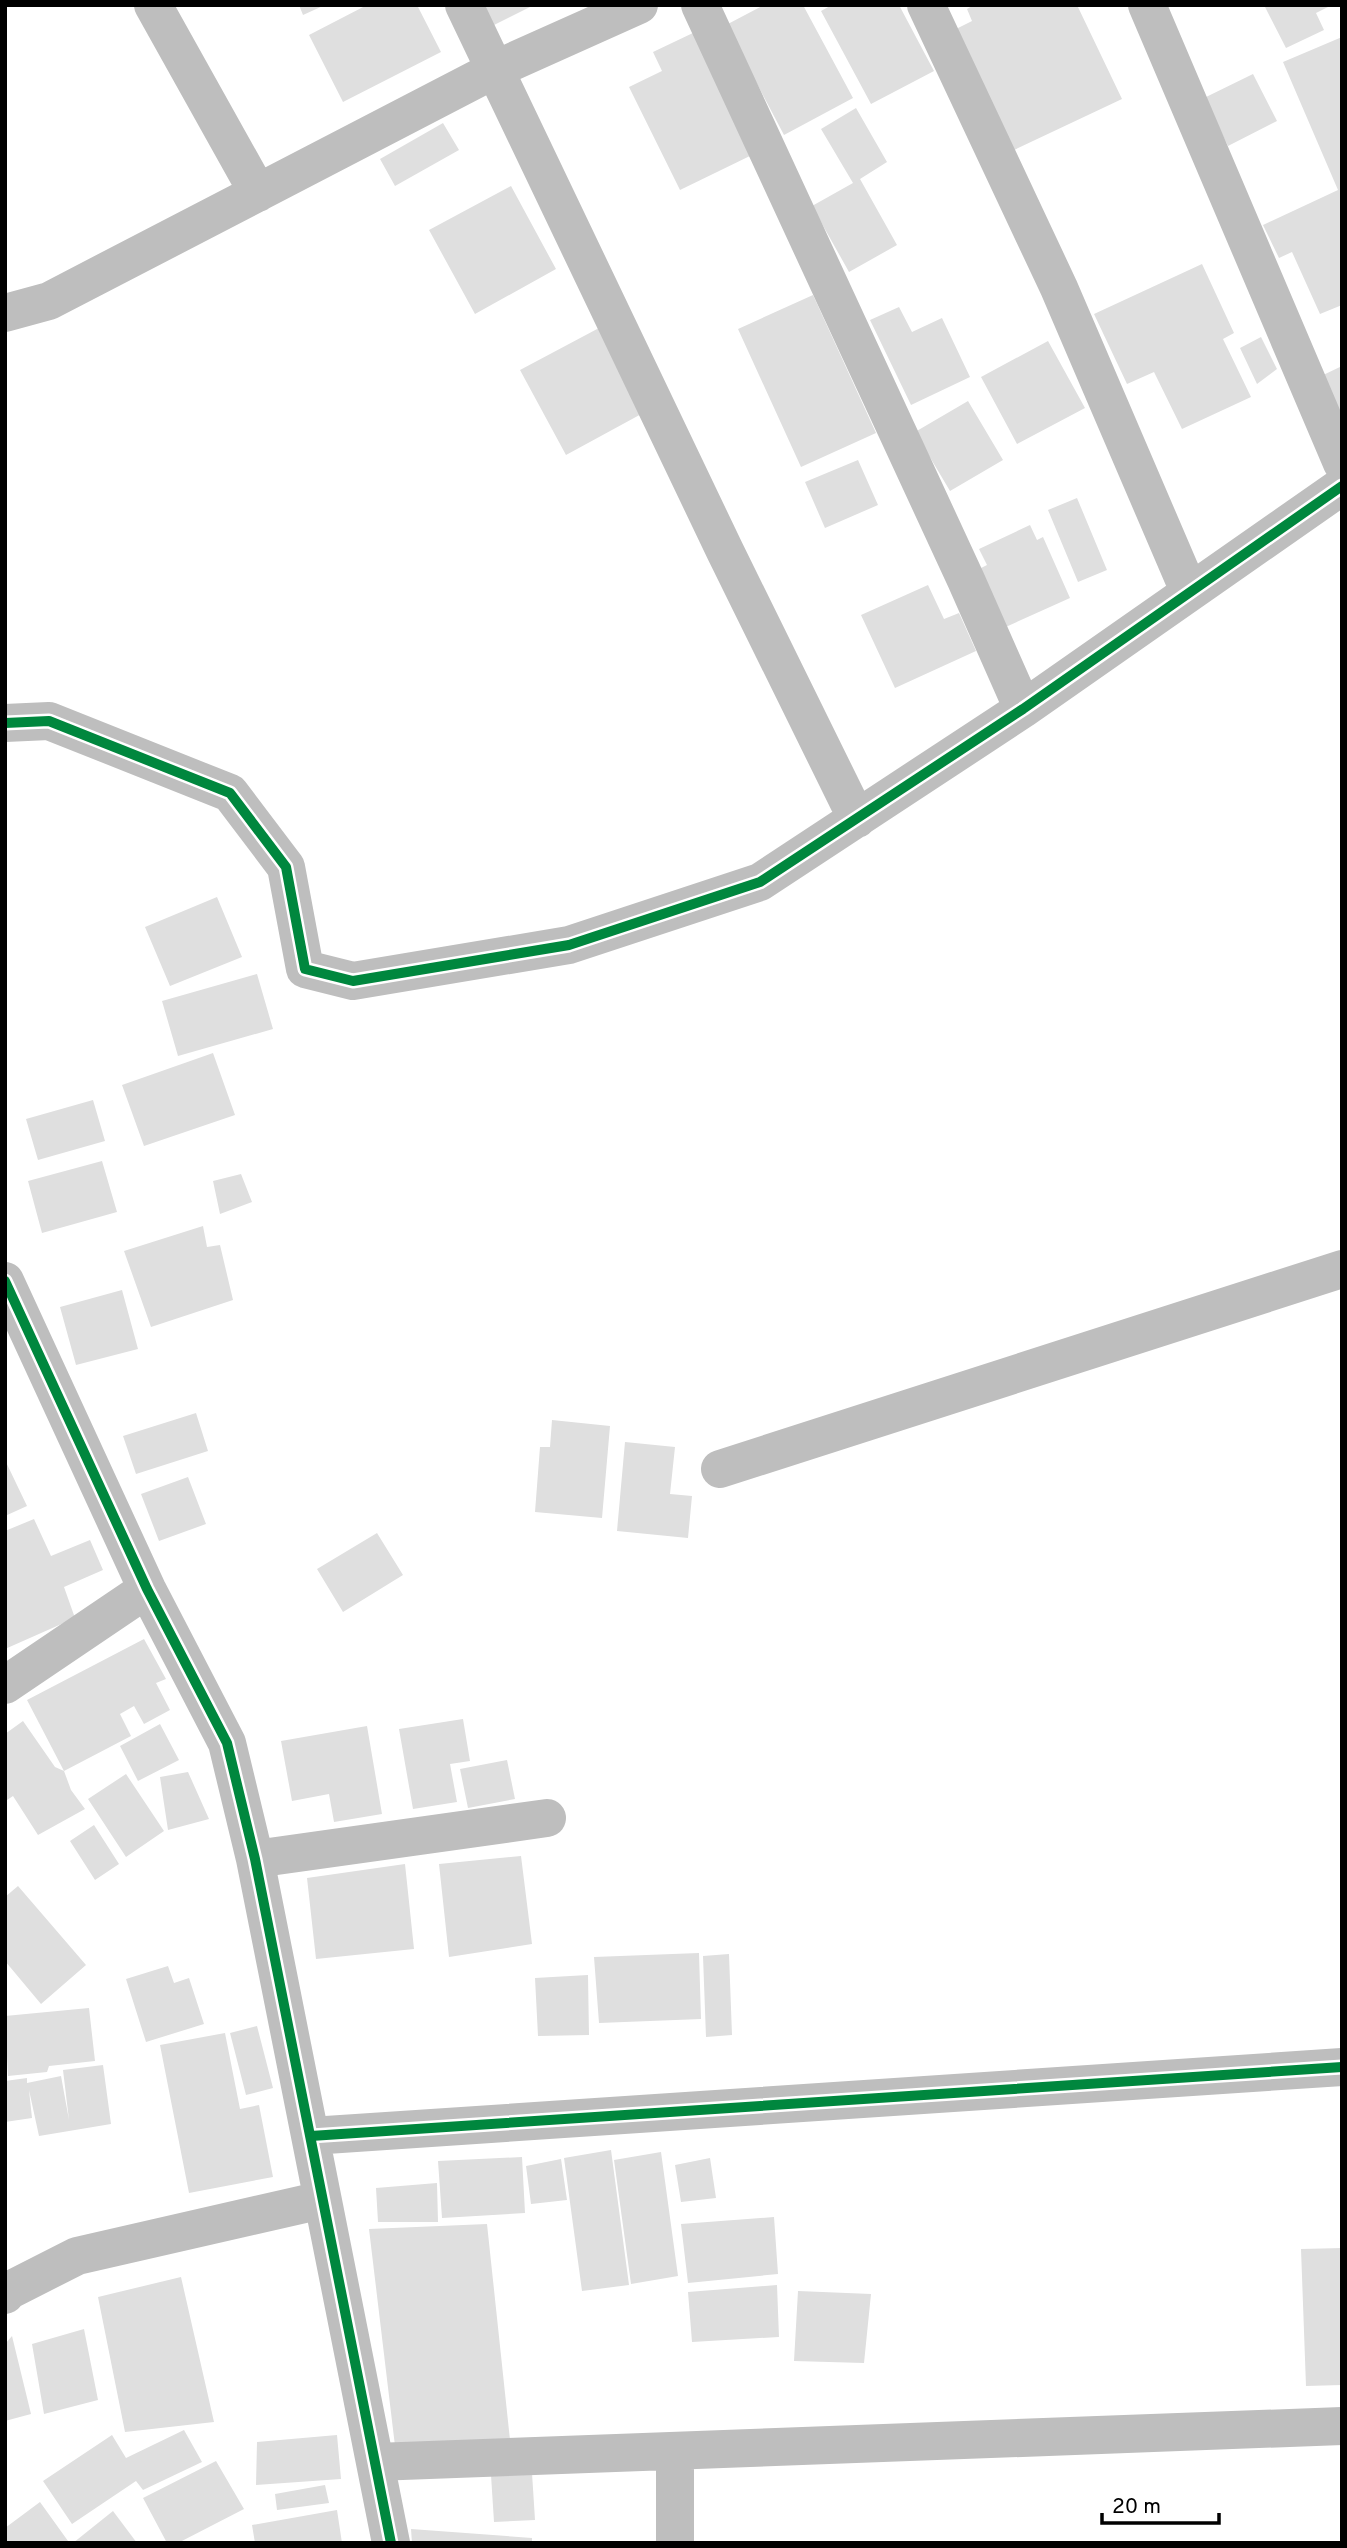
<svg xmlns="http://www.w3.org/2000/svg" width="1347" height="2548" viewBox="0 0 1347 2548" font-family="Overpass,sans-serif">
  <style>
    .building { fill: #dfdfdf }
    .lines { fill: none; stroke-linecap: round; stroke-linejoin: round }
    .minor { stroke: #bebebe; stroke-width: 38 }
    .cycleway-casing { stroke: #fff; stroke-width: 15 }
    .cycleway { stroke: #00873e; stroke-width: 10 }
  </style>
  <rect width="100%" height="100%" fill="#fff"/>
  <!-- building -->
  <path class="building" d="M299,5H325L303,15Z
    M367,5H417L441,52L343,102L309,35Z
    M484,5H534L494,25Z
    M764,5H803L853,98L784,135L726,25Z
    M832,5H899L934,71L871,104L821,11Z
    M974,5H1077L1122,99L1012,151L954,30L972,21L967,9Z
    M1264,5H1332L1316,13L1324,30L1286,48Z
    M695,32L754,154L680,190L629,87L662,71L653,52Z
    M1342,37V305L1320,314L1292,252L1279,258L1263,225L1338,190L1283,62Z
    M1253,74L1277,121L1228,146L1204,98Z
    M856,108L887,162L860,179L897,245L849,272L812,206L853,183L821,129Z
    M443,123L459,150L395,186L380,159Z
    M511,186L556,269L475,314L429,230Z
    M1202,264L1234,333L1223,339L1251,397L1182,429L1154,372L1127,384L1094,314Z
    M813,295L876,433L801,467L738,329Z
    M899,307L912,332L942,318L970,377L911,405L870,320Z
    M599,328L645,412L566,455L520,370Z
    M1261,337L1277,369L1257,384L1240,348Z
    M1048,341L1085,408L1017,444L981,377Z
    M1342,366V425L1319,377Z
    M968,401L1003,460L950,491L915,432Z
    M858,460L878,505L825,528L805,482Z
    M1077,498L1107,570L1078,582L1048,510Z
    M1030,525L1037,540L1043,537L1070,598L999,630L973,572L987,565L979,549Z
    M928,585L944,619L959,613L976,651L895,688L861,615Z
    M217,897L242,957L170,986L145,927Z
    M257,974L273,1029L178,1056L162,1001Z
    M213,1053L235,1115L144,1146L122,1085Z
    M93,1100L105,1141L38,1160L26,1119Z
    M102,1161L117,1212L42,1233L28,1181Z
    M241,1174L252,1202L220,1214L213,1181Z
    M203,1226L207,1247L220,1245L233,1300L151,1327L124,1251Z
    M122,1290L138,1349L76,1365L60,1307Z
    M196,1413L208,1451L136,1474L123,1436Z
    M552,1420L610,1426L602,1518L535,1512L540,1447H550Z
    M625,1442L675,1447L670,1494L692,1496L688,1538L617,1531Z
    M5,1460L27,1506L5,1516Z
    M188,1477L206,1524L159,1541L141,1494Z
    M34,1519L51,1556L90,1540L103,1570L64,1587L75,1618L5,1649V1531Z
    M377,1533L403,1575L343,1612L317,1569Z
    M144,1639L166,1679L156,1683L170,1710L144,1724L134,1706L120,1714L131,1736L64,1771L27,1700Z
    M463,1719L470,1761L450,1764L457,1802L413,1809L399,1729Z
    M23,1721L55,1767L64,1771L71,1790L85,1809L38,1835L13,1796L7,1800L5,1798V1734Z
    M160,1724L179,1760L138,1781L120,1746Z
    M367,1726L382,1814L334,1822L329,1794L292,1801L281,1741Z
    M507,1760L515,1799L468,1808L460,1769Z
    M188,1772L209,1819L168,1830L160,1777Z
    M126,1774L164,1831L126,1857L88,1799Z
    M94,1825L119,1864L95,1880L70,1841Z
    M521,1856L532,1944L449,1957L439,1864Z
    M405,1864L414,1949L316,1959L307,1878Z
    M18,1886L86,1965L41,2004L5,1961V1897Z
    M699,1953L701,2019L599,2023L594,1957Z
    M729,1954L732,2035L706,2037L703,1956Z
    M168,1966L174,1983L189,1978L204,2024L146,2042L126,1979Z
    M588,1975L589,2035L538,2036L535,1978Z
    M89,2008L95,2061L49,2066L47,2072L8,2076L5,2016Z
    M257,2026L273,2088L246,2095L230,2033Z
    M225,2033L240,2109L259,2105L273,2177L189,2193L160,2045Z
    M103,2065L111,2124L39,2136L29,2090L32,2118L5,2122V2081L27,2078V2083L61,2076L69,2120L63,2070Z
    M611,2150L629,2285L582,2291L564,2158Z
    M661,2152L678,2276L631,2284L614,2160Z
    M522,2157L525,2213L442,2218L438,2161Z
    M710,2158L716,2198L681,2202L675,2165Z
    M561,2159L567,2200L531,2204L526,2166Z
    M437,2183L438,2222H378L376,2188Z
    M774,2217L778,2274L688,2283L681,2224Z
    M487,2224L510,2440L395,2446L369,2229Z
    M1342,2248V2385L1306,2386L1301,2249Z
    M181,2277L214,2422L125,2432L98,2297Z
    M777,2285L779,2337L692,2342L688,2292Z
    M798,2291L871,2294L864,2363L794,2361Z
    M84,2329L98,2400L44,2414L32,2344Z
    M12,2336L31,2414L5,2421V2344Z
    M184,2430L202,2462L143,2490L136,2481L72,2524L43,2481L112,2435L126,2458Z
    M337,2435L341,2479L256,2485L257,2442Z
    M216,2461L244,2509L178,2543H167L143,2498Z
    M532,2473L535,2520L494,2522L491,2475Z
    M325,2485L329,2503L277,2510L275,2494Z
    M40,2502L68,2541L65,2543H5V2528Z
    M337,2510L342,2543H255L252,2525Z
    M113,2511L137,2543H73Z
    M411,2529L532,2538V2543H412Z"/>
  <g class="lines">
    <!-- minor -->
    <path class="minor" d="M153,5L258,193
      M464,5L725,551L857,819
      M700,5L966,580L1023,709
      M926,5L1059,288L1189,591
      M1147,5L1342,463
      M5,313L49,301L496,69L639,5
      M5,723L49,721L230,793L286,867L305,969L353,981L569,945L760,882L1023,709L1342,486
      M5,1281L147,1589L227,1743L255,1859L391,2543
      M720,1469L1342,1269
      M5,1685L147,1589
      M255,1859L547,1818
      M311,2136L1342,2067
      M5,2295L8,2291L77,2256L322,2200
      M675,2451V2543
      M375,2462L1342,2426"/>
    <defs>
      <path id="cycleway" d="M5,723L49,721L230,793L286,867L305,969L353,981L569,945L760,882L1023,709L1342,486
        M5,1281L147,1589L227,1743L255,1859L391,2543
        M311,2136L1342,2067"/>
    </defs>
    <!-- cycleway casing -->
    <use href="#cycleway" class="cycleway-casing"/>
    <!-- cycleway -->
    <use href="#cycleway" class="cycleway"/>
  </g>
  <!-- border -->
  <rect width="1347" height="2548" fill="none" stroke="#000000" stroke-width="14"/>
  <!-- scale -->
  <path d="M1102 2513v10h117v-10" fill="none" stroke="#000000" stroke-width="3.5"/>
  <text x="1112" y="2513" font-size="21" fill="#000000" stroke="#ffffff" stroke-width="5" paint-order="stroke">20 m</text>
</svg>
